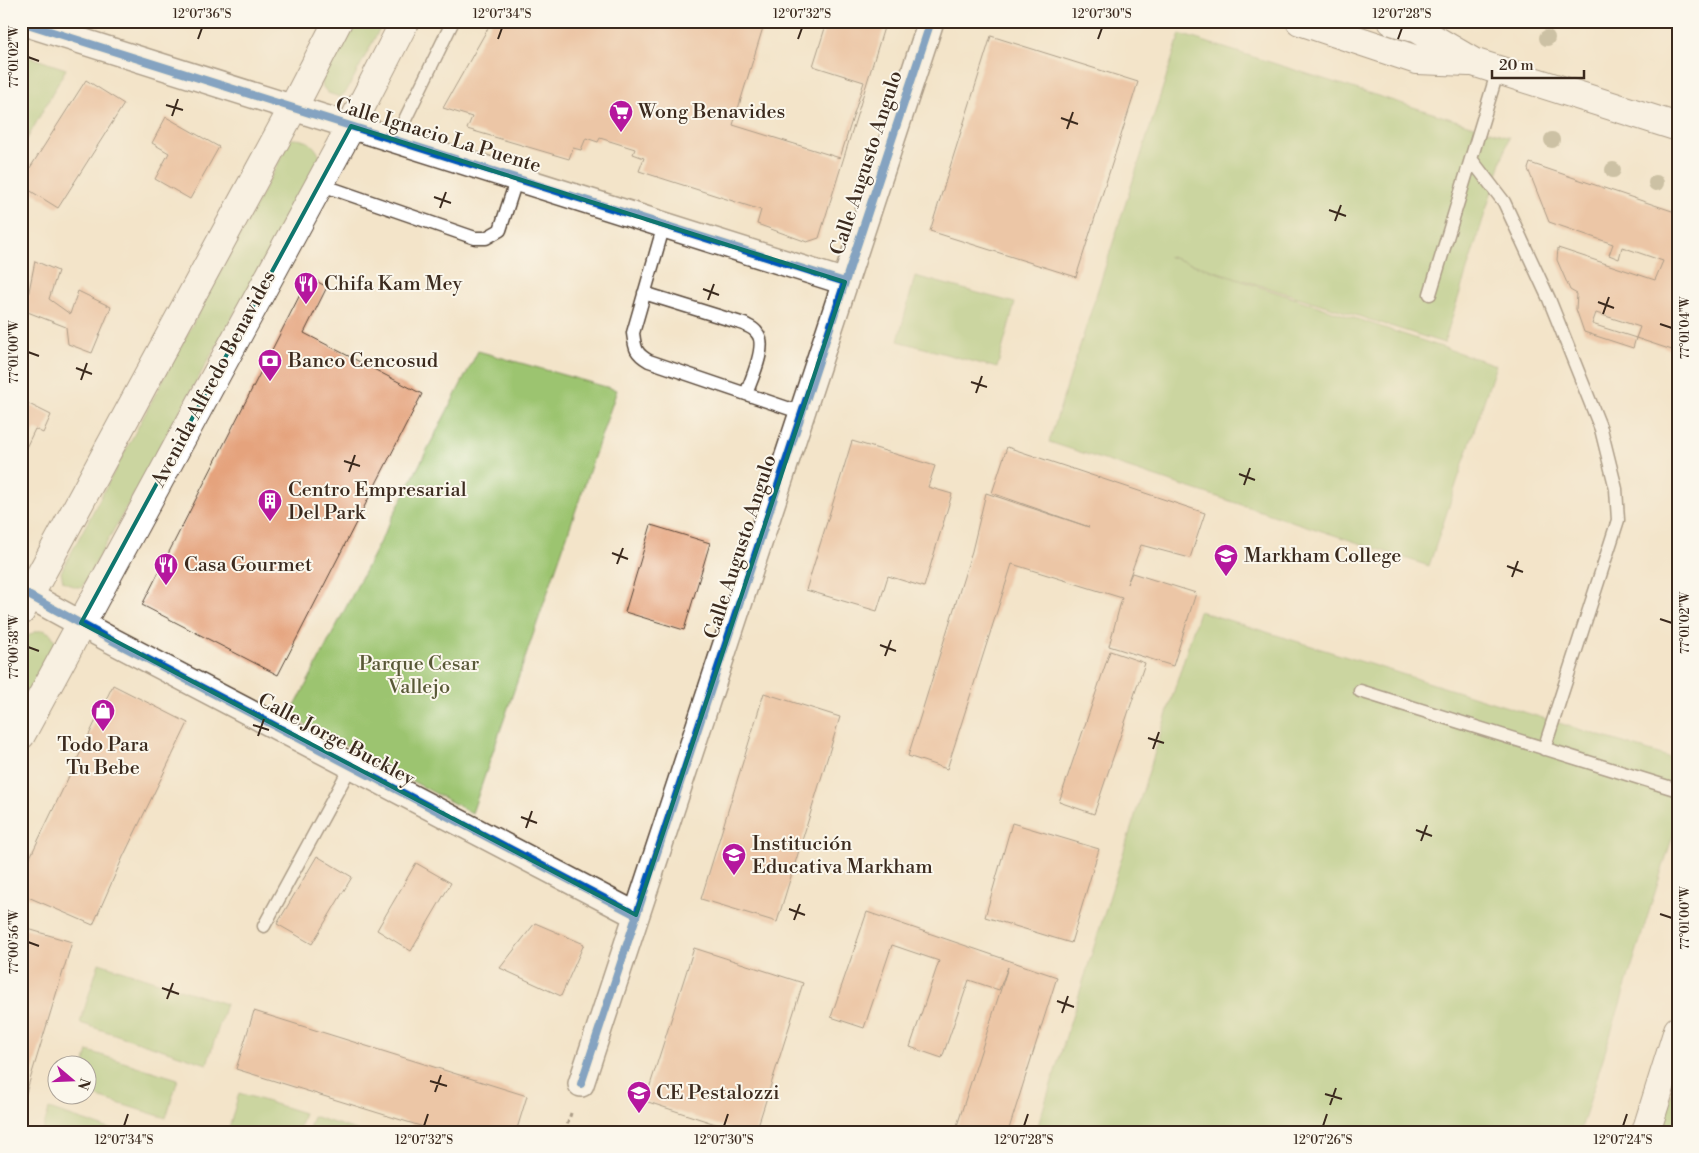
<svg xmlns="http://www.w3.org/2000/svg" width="1699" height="1153" viewBox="0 0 1699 1153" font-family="'Libre Bodoni',serif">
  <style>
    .green { fill: #9cc46f; stroke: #6c7746 }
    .building { fill: #e5a37d }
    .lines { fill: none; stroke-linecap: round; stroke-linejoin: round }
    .service-casing { stroke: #574638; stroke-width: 15 }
    .minor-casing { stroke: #574638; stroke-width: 28 }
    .secondary-casing { stroke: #574638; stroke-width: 30 }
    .primary-casing { stroke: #574638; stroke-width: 30 }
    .path { stroke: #574638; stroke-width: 3; stroke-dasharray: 4 4; stroke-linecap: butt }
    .service { stroke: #fff; stroke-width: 12 }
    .minor { stroke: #fff; stroke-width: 25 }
    .secondary { stroke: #fff; stroke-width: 28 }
    .primary { stroke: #fff; stroke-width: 28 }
    .cycleway-casing { stroke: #fbf7ec; stroke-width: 11 }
    .cycleway { stroke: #0057b8; stroke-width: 8 }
    .tree { fill: #9e9778 }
    .marked { fill: none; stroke: #0f766e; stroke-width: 4; stroke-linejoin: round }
    .ticks { fill: none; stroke: #3b2a1e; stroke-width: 2 }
    .labels { text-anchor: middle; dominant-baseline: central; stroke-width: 4; stroke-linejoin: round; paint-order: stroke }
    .poi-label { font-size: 20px; fill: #3b2a1e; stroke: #fbf7ec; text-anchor: start }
    .street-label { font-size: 20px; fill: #3b2a1e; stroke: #fbf7ec }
    .park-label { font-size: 20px; fill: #585836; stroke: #fbf7ec }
    .neatline { fill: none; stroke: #3b2a1e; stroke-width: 2 }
    .ticks-label { font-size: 12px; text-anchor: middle; fill: #3b2a1e }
  </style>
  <rect width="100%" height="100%" fill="#fbf7ec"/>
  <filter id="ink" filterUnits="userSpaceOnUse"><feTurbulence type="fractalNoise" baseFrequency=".02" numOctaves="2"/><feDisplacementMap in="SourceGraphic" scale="10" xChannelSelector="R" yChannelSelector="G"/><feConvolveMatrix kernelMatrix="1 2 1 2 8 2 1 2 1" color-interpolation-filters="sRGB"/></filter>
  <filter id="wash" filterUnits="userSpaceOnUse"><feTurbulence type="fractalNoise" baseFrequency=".0096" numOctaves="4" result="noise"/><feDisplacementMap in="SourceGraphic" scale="20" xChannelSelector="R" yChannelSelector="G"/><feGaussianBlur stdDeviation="1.12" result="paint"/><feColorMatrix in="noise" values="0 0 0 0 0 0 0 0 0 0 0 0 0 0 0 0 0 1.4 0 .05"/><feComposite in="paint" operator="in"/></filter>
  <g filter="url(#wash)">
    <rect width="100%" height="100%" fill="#f3e4c9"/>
    <!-- green -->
    <path class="green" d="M353,21H384L346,92L340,97L328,93L322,86L323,76Z
      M1180,34L1509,137L1444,343L1167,256L1496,365L1429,566L1049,442Z
      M21,54L66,69L21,150Z
      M291,139C307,139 312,142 320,156L318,163L82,587H75L63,581L61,572Z
      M915,276L1015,303L997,368L898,341Z
      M478,351L617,390L472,813L290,716Z
      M1199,611L1678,760V819L1580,1132H1036Z
      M44,630L51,634L58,646L21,718V643C28,635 33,631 44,630Z
      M99,963L226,1004L207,1064L80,1023Z
      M88,1051L178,1079L166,1118L88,1094V1066L84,1065Z
      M1678,1073V1132H1659Z
      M239,1093L304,1113L298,1132H228Z
      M49,1109L118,1132H42Z
      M313,1116L362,1132H308Z"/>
    <g id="blocks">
      <!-- building -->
      <path class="building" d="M492,21H765L733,125L840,158L864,82L813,66L826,25L814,21H886L819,238L807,242L757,224L761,210L639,171L644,158L633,154L635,149L600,138L598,142L586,138L581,150L573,148L569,159L467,129L472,117L443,108Z
        M991,36L1138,82L1076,277L930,231Z
        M86,80L124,104L58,208L21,185V182Z
        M166,117L219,147L190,199L155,179L169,153L152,143Z
        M1530,163L1678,213V352L1636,338L1640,327L1596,313L1592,324L1636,338L1633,348L1584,332L1576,309L1577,294L1570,290L1557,260L1558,248L1655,280L1663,261L1622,247L1619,259L1609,255L1613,244L1549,222L1528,169Z
        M35,261L58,271L49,299L70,314L78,291L111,307L92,353L68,344L66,327L25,311Z
        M309,277L327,287L304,333L422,394L278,675L142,605Z
        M21,400L51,415L43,433L35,429L21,458Z
        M852,441L935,466L928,487L952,494L924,587L888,576L877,611L806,590Z
        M1007,447L1205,513L1190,558L1141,545L1127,584L1132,573L1196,593L1173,666L1109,646L1122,598L1012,564L947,769L908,756L972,551L986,493L1089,527L992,493Z
        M651,525L710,543L684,630L625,612Z
        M1110,651L1145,663L1094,814L1059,802Z
        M113,685L188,723L123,857L93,925L21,894V876Z
        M764,693L840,717L777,922L701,899Z
        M1012,823L1099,849L1071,943L985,917Z
        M317,856L352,877L312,944L277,924Z
        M416,863L451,883L411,951L377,930Z
        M867,912L1057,977L1008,1132H955L1008,967L999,990L969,980L942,1058L910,1047L939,961L892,945L864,1028L831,1017Z
        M535,923L584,944L561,996L500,968Z
        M21,927L72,942L22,1106L21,1105Z
        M694,948L803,983L756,1132H740L645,1101Z
        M254,1011L527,1096L516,1132H440L236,1069Z"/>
    </g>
  </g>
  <g filter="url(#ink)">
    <use href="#blocks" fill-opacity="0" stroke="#574638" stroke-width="1"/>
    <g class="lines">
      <defs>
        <path id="service" d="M395,140L453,21
          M1471,159L1504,202L1549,299L1601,429L1616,489L1618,520L1544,749
          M319,184L475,238H486L500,230L517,178
          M664,225L633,333C635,348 635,353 649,361L802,413
          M644,293L744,324C749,327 754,328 757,333C768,345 751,380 746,394
          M1430,294L1498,70
          M1360,691L1678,790
          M264,926L351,766"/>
        <path id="minor" d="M21,22L845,282
          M21,591L107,638L636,915
          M581,1084L931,21"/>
        <path id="secondary" d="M1646,1132L1678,1030"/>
        <path id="primary" d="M1300,21L1417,60L1469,62
          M1392,21L1417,29L1473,62L1678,127
          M21,611L293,108L338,21
          M21,735L351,126L405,21"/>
      </defs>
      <!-- service casing -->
      <use href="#service" class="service-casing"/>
      <!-- minor casing -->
      <use href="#minor" class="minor-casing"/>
      <!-- secondary casing -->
      <use href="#secondary" class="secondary-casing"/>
      <!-- primary casing -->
      <use href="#primary" class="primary-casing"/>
      <!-- path -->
      <path class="path" d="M565,1132L572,1110"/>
      <!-- service -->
      <use href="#service" class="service"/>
      <!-- minor -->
      <use href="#minor" class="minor"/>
      <!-- secondary -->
      <use href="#secondary" class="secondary"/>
      <!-- primary -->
      <use href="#primary" class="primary"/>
      <defs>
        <path id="cycleway" d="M21,22L845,282
          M21,591L107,638L636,915
          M581,1084L931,21"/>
      </defs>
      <!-- cycleway casing -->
      <use href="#cycleway" class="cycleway-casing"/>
      <!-- cycleway -->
      <use href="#cycleway" class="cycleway"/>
    </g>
    <!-- trees -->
    <g class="tree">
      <circle cx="1547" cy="38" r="8"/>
      <circle cx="1552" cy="140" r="8"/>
      <circle cx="1613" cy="170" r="8"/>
      <circle cx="1656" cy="183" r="8"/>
    </g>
  </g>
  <!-- marked area -->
  <path d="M0 0H1699V1153H0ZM351,126L845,282L636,915L81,623Z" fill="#f3e4c9" fill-opacity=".55" fill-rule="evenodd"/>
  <path class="marked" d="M351,126L845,282L636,915L81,623Z"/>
  <!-- ticks -->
  <path class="ticks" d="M198,39L202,28M498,39L502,28M798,39L802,28M1098,39L1102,28M1398,39L1402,28M28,57L39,61M166,105L183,110M172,116L178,99M1061,118L1078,124M1067,129L1073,112M434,197L451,203M440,208L446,192M1329,210L1346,216M1335,221L1341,205M703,289L719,295M708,300L714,284M1598,302L1614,308M1603,314L1609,297M1660,324L1672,328M28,352L39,356M76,368L92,374M81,380L87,363M971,382L987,387M976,393L982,376M344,461L360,466M349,472L355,455M1239,474L1255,480M1244,485L1250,468M612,553L628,559M617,564L623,548M1507,566L1523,572M1512,577L1518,561M1660,619L1672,623M880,645L896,651M28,647L39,651M885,656L891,640M253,725L269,730M258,736L264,719M1148,738L1164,743M1153,749L1159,732M521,817L537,823M526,828L532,811M1416,830L1432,836M1421,841L1427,825M789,909L805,915M1660,914L1672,918M794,920L800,904M28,942L39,946M162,988L179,994M167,999L173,983M1057,1001L1074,1007M1062,1013L1068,996M430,1081L447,1086M435,1092L441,1075M1325,1094L1342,1099M1330,1105L1336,1088M124,1126L128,1114M424,1126L428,1114M724,1126L728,1114M1024,1126L1028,1114M1323,1126L1327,1114M1623,1126L1627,1114"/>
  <!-- icons -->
  <defs>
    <symbol id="supermarket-pin" viewBox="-11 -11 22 30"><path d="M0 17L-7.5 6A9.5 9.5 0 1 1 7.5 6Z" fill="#b5179e" stroke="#fbf7ec"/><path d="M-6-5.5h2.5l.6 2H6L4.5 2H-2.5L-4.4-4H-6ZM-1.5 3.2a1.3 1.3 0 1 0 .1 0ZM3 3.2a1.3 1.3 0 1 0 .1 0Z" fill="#fff"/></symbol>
    <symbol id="restaurant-pin" viewBox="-11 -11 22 30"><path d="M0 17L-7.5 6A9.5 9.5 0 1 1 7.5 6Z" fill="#b5179e" stroke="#fbf7ec"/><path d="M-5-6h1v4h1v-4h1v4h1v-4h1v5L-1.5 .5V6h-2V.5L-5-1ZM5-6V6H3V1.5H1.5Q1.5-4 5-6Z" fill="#fff"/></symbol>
    <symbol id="bank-pin" viewBox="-11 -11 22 30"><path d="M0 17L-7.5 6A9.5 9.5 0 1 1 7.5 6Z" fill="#b5179e" stroke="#fbf7ec"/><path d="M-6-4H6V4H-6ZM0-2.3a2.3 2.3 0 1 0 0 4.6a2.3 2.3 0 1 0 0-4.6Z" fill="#fff"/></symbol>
    <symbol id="building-pin" viewBox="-11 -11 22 30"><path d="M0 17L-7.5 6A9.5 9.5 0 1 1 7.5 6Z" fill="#b5179e" stroke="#fbf7ec"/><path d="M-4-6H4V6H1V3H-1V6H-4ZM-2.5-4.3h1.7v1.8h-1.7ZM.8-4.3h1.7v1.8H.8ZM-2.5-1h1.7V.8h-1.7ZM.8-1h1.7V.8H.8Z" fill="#fff"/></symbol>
    <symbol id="university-pin" viewBox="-11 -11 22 30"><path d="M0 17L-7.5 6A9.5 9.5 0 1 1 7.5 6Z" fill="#b5179e" stroke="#fbf7ec"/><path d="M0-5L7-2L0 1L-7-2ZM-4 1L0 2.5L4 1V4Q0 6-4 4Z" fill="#fff"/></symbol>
    <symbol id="shop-pin" viewBox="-11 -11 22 30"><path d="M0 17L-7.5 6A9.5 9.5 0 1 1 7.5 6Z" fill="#b5179e" stroke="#fbf7ec"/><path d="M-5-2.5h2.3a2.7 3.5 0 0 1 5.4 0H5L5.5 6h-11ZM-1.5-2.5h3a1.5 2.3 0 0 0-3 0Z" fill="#fff"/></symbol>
    <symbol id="school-pin" viewBox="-11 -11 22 30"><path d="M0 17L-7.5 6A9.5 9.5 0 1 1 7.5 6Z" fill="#b5179e" stroke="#fbf7ec"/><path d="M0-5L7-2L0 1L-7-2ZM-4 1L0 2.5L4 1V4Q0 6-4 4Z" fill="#fff"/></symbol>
  </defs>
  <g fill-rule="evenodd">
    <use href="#supermarket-pin" x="607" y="98" width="28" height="38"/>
    <use href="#restaurant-pin" x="292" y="270" width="28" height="38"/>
    <use href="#bank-pin" x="256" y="347" width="28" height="38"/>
    <use href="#building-pin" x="256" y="487" width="28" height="38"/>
    <use href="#university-pin" x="1212" y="542" width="28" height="38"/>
    <use href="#restaurant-pin" x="152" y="551" width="28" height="38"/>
    <use href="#shop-pin" x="89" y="697" width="28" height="38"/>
    <use href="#school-pin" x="720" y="841" width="28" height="38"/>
    <use href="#university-pin" x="625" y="1079" width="28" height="38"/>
  </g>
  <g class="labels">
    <!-- poi labels -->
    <g class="poi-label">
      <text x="638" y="112">Wong Benavides</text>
      <text x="324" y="284">Chifa Kam Mey</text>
      <text x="288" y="361">Banco Cencosud</text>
      <text x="288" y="490">Centro Empresarial<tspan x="288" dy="23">Del Park</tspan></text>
      <text x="1244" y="556">Markham College</text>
      <text x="184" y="565">Casa Gourmet</text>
      <text x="103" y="745" text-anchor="middle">Todo Para<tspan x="103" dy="23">Tu Bebe</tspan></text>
      <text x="752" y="844">Institución<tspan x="752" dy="23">Educativa Markham</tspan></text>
      <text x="656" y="1093">CE Pestalozzi</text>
    </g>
    <!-- street labels -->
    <g class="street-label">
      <text transform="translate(438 136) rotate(17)">Calle Ignacio La Puente</text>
      <text transform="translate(867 163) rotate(-72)">Calle Augusto Angulo</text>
      <text transform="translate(214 379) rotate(-62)">Avenida Alfredo Benavides</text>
      <text transform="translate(741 547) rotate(-72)">Calle Augusto Angulo</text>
      <text transform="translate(336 740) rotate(28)">Calle Jorge Buckley</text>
    </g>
    <!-- park labels -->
    <g class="park-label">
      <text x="419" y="664">Parque Cesar<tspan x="419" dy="23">Vallejo</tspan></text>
    </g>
  </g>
  <!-- margin -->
  <rect width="1699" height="1153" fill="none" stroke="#fbf7ec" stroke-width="55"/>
  <!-- north arrow -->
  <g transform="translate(72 1080) rotate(109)"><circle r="24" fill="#fbf7ec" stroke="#aea59a"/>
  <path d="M0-4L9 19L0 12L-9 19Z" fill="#b5179e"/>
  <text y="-8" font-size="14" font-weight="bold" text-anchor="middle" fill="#3b2a1e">N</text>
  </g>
  <!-- scale -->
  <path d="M1492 70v8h92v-8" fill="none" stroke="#3b2a1e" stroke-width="2.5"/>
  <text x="1499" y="70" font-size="15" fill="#3b2a1e" stroke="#fbf7ec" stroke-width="4" paint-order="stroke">20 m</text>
  <rect x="28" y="28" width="1644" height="1098" class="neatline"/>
  <g class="ticks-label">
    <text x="202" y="18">12°07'36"S</text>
    <text x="502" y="18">12°07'34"S</text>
    <text x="802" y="18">12°07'32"S</text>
    <text x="1102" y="18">12°07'30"S</text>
    <text x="1402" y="18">12°07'28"S</text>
    <text transform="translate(14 57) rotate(-90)" y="4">77°01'02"W</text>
    <text transform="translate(1685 328) rotate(-90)" y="4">77°01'04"W</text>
    <text transform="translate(14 352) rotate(-90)" y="4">77°01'00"W</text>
    <text transform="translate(1685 623) rotate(-90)" y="4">77°01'02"W</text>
    <text transform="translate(14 647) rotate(-90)" y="4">77°00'58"W</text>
    <text transform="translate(1685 918) rotate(-90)" y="4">77°01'00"W</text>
    <text transform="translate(14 942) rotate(-90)" y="4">77°00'56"W</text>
    <text x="124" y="1144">12°07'34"S</text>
    <text x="424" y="1144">12°07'32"S</text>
    <text x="724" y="1144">12°07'30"S</text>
    <text x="1024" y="1144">12°07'28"S</text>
    <text x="1323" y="1144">12°07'26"S</text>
    <text x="1623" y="1144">12°07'24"S</text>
  </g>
</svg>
